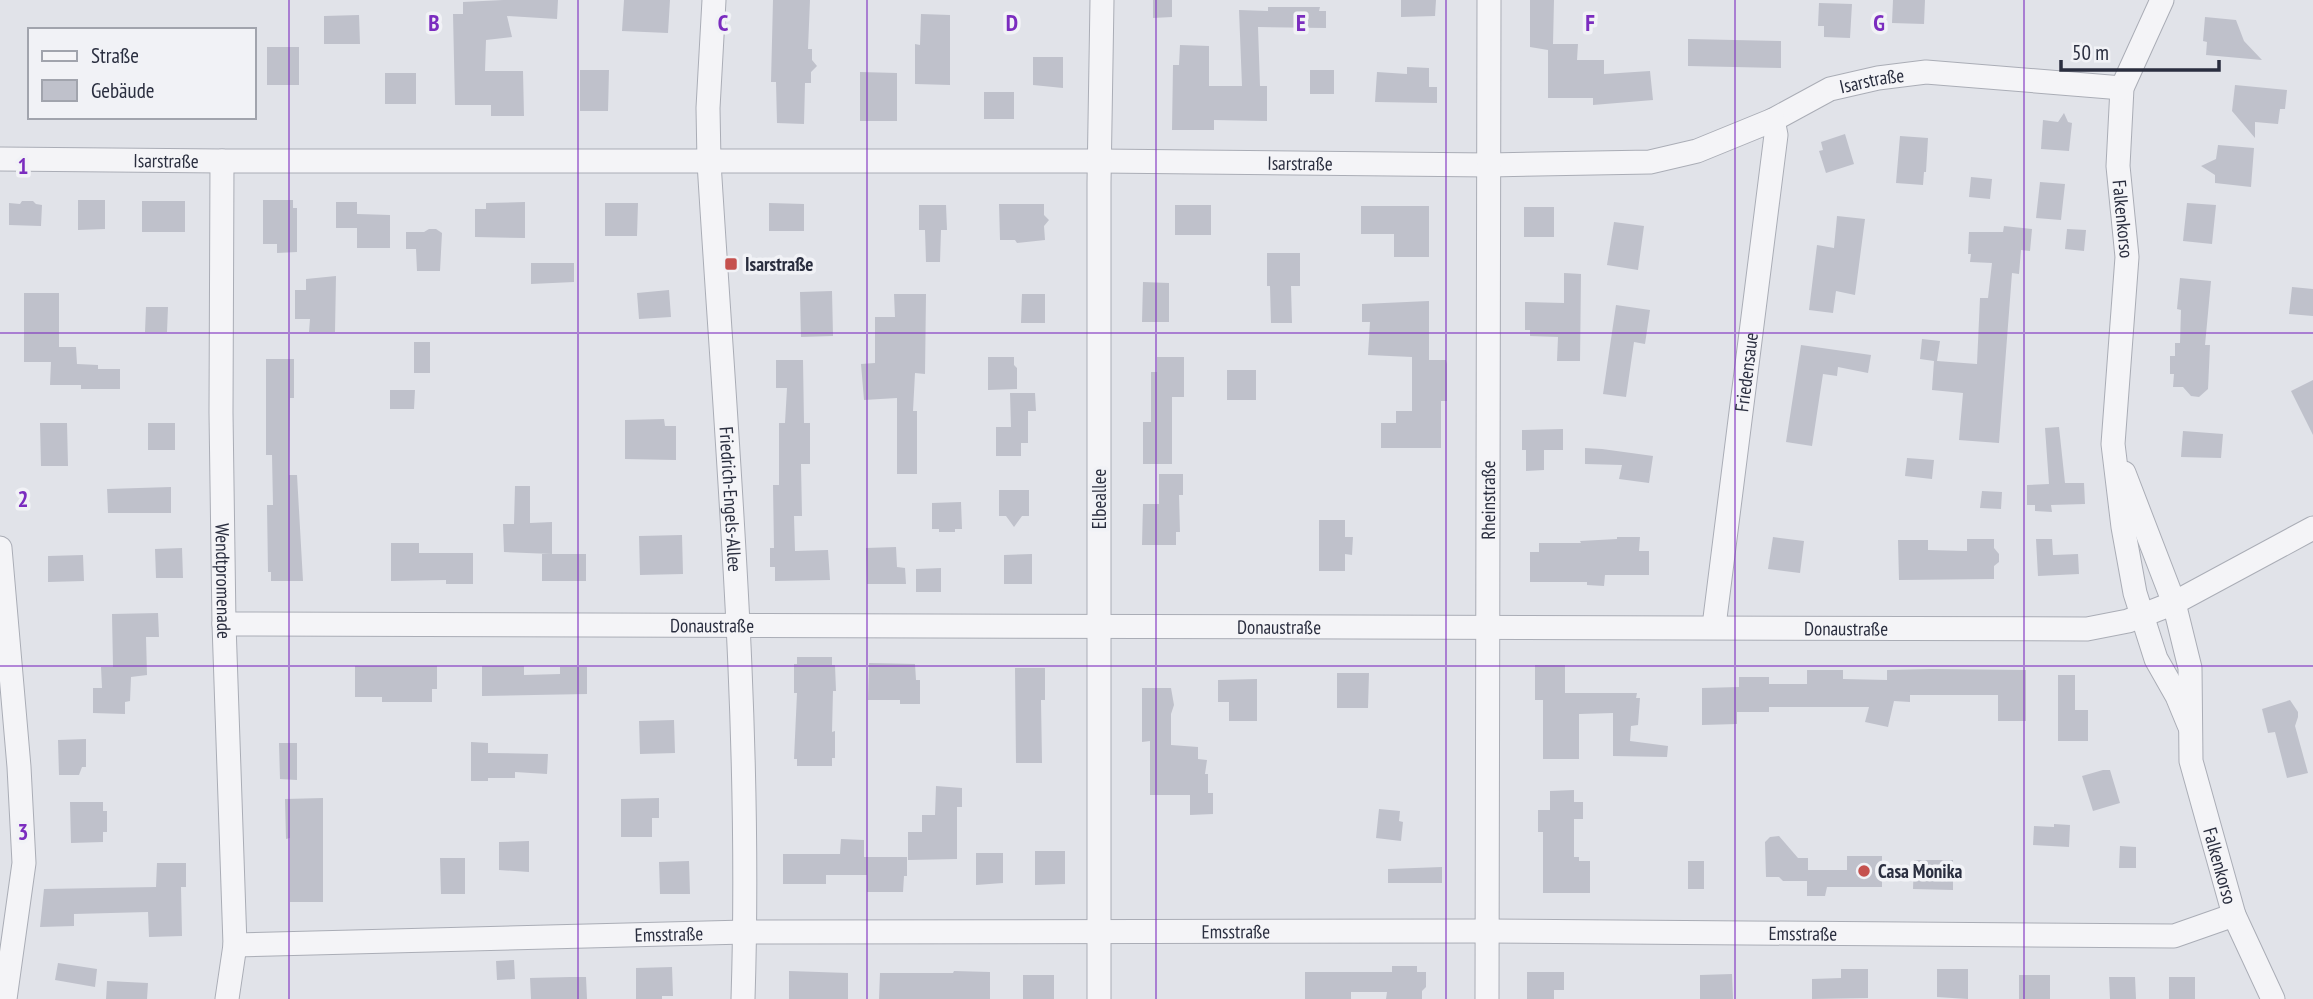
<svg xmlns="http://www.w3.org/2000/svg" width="2313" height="999" viewBox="0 0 2313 999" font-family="'PT Sans Narrow',sans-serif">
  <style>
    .building { fill: #bfc1cb }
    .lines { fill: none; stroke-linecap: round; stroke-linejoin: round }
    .minor-casing { stroke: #aaadb6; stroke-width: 25 }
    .minor { stroke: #f4f4f7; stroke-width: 23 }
    .grid { fill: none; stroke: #7b2cbf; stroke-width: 2; stroke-opacity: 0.55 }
    .poi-dot { fill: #c5514e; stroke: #f1f2f6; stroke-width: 2.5 }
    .labels { text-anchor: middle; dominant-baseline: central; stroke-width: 7; stroke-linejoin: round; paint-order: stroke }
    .street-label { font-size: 19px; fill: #2a2e3f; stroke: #f1f2f6 }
    .poi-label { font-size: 19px; font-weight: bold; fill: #2a2e3f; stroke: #f1f2f6; text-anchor: start }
    .grid-label { font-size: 23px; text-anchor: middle; font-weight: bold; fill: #7b2cbf; stroke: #f1f2f6; stroke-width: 7; stroke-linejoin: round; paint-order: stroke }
  </style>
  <rect width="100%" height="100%" fill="#e1e3e9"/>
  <!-- building -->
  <path class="building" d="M503,0H558L557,19L507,16L512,37L486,40L485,71H523L524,116H491V105H455L453,14H463V2Z
    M624,0H670L668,33L622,31Z
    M773,0H810L808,49H812V60L817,66L811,72V83H805L804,124L777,123L776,82H771Z
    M1153,0H1172V17L1153,18Z
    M1401,0H1436L1435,16L1401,17Z
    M1530,0H1554L1553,44H1578L1577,60H1604V74L1650,71L1653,100L1593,105V98H1548V50L1530,47Z
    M1893,0H1925L1924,24L1892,23Z
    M1819,3L1852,4L1850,38L1824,37V26H1818Z
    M1268,7H1320L1319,11H1326V28L1258,27L1260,86H1267V121L1214,120V130H1172L1173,65H1179L1180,45L1209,46V86H1242L1239,10L1268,11Z
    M921,14L950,15V85L915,84V44L920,45Z
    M359,15L360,44H324V16Z
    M2205,17L2236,20L2244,41L2262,60L2206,55L2207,42L2203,41Z
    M1688,39L1781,41V68L1688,66Z
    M267,47H299V85H267Z
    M1033,57H1063V88L1033,85Z
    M1407,67L1429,68V87H1437V103L1375,102L1377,72L1407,74Z
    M580,70H609L608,111H580Z
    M1310,70H1334V94H1310Z
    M860,72L897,73V121H860Z
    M385,73H416V104H385Z
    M2235,85L2287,90L2285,109H2280L2278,124L2255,122V138L2232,111Z
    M984,92H1014V119H984Z
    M2064,113L2068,122L2072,123L2069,151L2041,149L2043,120L2058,122Z
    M1845,134L1854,164L1826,173L1819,151L1823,150L1821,142Z
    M1900,136L1928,138L1926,172H1924L1923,185L1896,183Z
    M2218,145L2254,148L2251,187L2215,183V175L2201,166L2216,159Z
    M1971,177L1992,179L1990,199L1969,197Z
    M2040,182L2065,184L2061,220L2036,218Z
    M78,200H105V229L78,230Z
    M263,200H293V208H297V252L277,253V244H263Z
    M22,201H33L36,204L42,205L41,226L9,225V203L20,204Z
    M142,201H185V232H142Z
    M336,202H357V214L390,215V248H357V226V228H336Z
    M525,202V238L475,237V209H486V203Z
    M605,203H638L637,236H605Z
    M769,203L804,204V231H769Z
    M2187,203L2216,205L2212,244L2183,241Z
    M999,204H1044V215L1049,220L1044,226L1045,240L1017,243L1015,240H1000Z
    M919,205H946L947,230H941L940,262H926L925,230H919Z
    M1175,205H1211V235H1175Z
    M1361,206H1429V257H1394V234H1361Z
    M1524,207H1554V237H1524Z
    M1837,216L1865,219L1855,295L1836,291L1833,313L1809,310L1817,245L1834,248Z
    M1614,222L1644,226L1638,270L1607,265Z
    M2004,226L2032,229L2030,251L2021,250L2019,274L2012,273L1999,443L1959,440L1963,393L1932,390L1934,361L1920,359L1922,339L1940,341L1937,361L1977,364L1980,298H1988L1992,263L1970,262L1971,254H1968L1969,232H2003Z
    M429,229H436L442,233L440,271H417L416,249H406V232H424Z
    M2067,229L2086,230L2084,251L2065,249Z
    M1267,253H1300V286H1291L1292,323H1271L1270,286H1267Z
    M531,263H574V282L531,284Z
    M1564,273L1581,274L1580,361H1557L1558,337L1530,336V330H1525V302L1564,303Z
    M336,276L335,332H309L310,319H295V290H306V279Z
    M2180,278L2211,281L2205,345H2210L2208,389L2199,397L2191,396L2183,387H2173L2174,374H2170V356H2175V343H2180L2181,310L2177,309Z
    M1143,282L1169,283V322H1142Z
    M2292,287L2313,289V316L2289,314Z
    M669,290L671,317L639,319L637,293Z
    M832,291L833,336L801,337L800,292Z
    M24,293H59V347H76L77,364L98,365V369H120V389H81V385H50L51,362H24Z
    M894,294H926L925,374L915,373L913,411H917V474H897V398L864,400L861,364L875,363V317H895Z
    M1022,294H1045V323H1021Z
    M1429,301V360H1446L1447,364V401H1441V448H1381V423H1396V411H1412V357L1368,355L1370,322H1362V304Z
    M1616,305L1650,310L1645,344L1634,342L1626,397L1603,394Z
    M146,307H168L167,332H145Z
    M414,342H430V373H414Z
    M1801,345L1871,355L1868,373L1838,367L1837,376L1823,374L1812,446L1786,442Z
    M988,357H1014V365L1017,368V389L988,390Z
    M1157,357H1184V397H1172V464H1143V422H1151V372H1157Z
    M266,359H294V398H290L289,475H297L303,581H271V572H268L267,505H273L272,455H266Z
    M776,360H803L804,423H810V464H801L802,516H794L795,551L828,550L830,580L775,581V567H770V548H774L773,485H779V423H785L787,388H776Z
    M1227,370H1256V400H1227Z
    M2313,380V435L2291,391Z
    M390,390H415L414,409H390Z
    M1010,393H1035L1036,411H1028V443H1021V456H996V427H1011Z
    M664,419L665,426H676V460L625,459V420Z
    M40,423H67L68,466H41Z
    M148,423H175V450H148Z
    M2059,427L2065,483H2084L2085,504L2051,505L2052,512L2035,511V505H2027V485L2049,484L2045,428Z
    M1563,429V450H1544V470L1526,471V450H1522V430Z
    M2183,431L2223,434L2221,458L2181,457Z
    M1585,448L1602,449L1653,456L1649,483L1619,479L1622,465L1585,464Z
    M1907,458L1934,460L1932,479L1905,476Z
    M1159,474H1183V495H1179L1180,532H1176V545H1142L1143,504H1159Z
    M515,486H530V523L552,522V554L504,552L503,524H514Z
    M171,487V513H108L107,489Z
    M999,490H1029V516H1022L1014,527L1006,516H999Z
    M1982,491L2002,492L2001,509L1980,508Z
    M961,502L962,529H955V532H939V529H932V503Z
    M1319,520H1345V537H1353L1352,555L1345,554V571H1319Z
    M682,535L683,574L640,575L639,536Z
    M1617,537H1640L1639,551H1649V575H1605L1604,586L1587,585V582H1530V552H1539V543H1581L1580,541L1617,539Z
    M1773,537L1804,541L1800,573L1768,569Z
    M1967,539H1994V548L1999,554V562L1994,566V579L1899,580L1898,540H1928V550L1967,551Z
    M2036,539H2052L2053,555L2078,554L2079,574L2038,576Z
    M391,543H419V553H473V584H446V580L391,581Z
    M896,547L897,567L905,568L906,584H867L866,548Z
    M182,548L183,578H156L155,549Z
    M542,554H586V581H542Z
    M1032,554V584H1004V555Z
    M83,555L84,581L48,582V556Z
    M941,568V592H916V569Z
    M158,613L159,637H146L147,675L131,677L130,701L125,702V714L93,713V688H102L101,667H113L112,614Z
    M797,657H832V665H835L836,691H833L832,732L835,731V758H832V766H797V759H794L797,693H794V664H797Z
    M869,663L915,664L916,680H920V704H900V700H868Z
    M1535,665H1565V693H1637L1636,698H1640L1638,725L1631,726L1630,741L1668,746L1667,757L1613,756V713L1579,714V759H1543V700H1535Z
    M355,666H437V689H432V702H382V697H355Z
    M482,666H524V675L560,674V667H587V694L482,696Z
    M1015,668H1045V700H1041L1042,763H1016Z
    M1932,669L2026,670V721H1998V695H1910V702L1894,701L1888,727L1865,722L1869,707H1769V712H1737V724L1702,725V688L1739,687V677H1769V684H1807V670H1843V679L1887,680V670Z
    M1337,673H1369L1368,708H1337Z
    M2058,675H2075V710H2088V741H2058Z
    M1257,679V721H1229V702H1218V680Z
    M1142,688H1171L1174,705L1171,714V745L1198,747V759L1207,760L1205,774H1208V793H1213V814L1190,815V795H1150V741L1142,742Z
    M2290,700L2298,712V717L2295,726L2308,773L2287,778L2275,732L2268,733L2262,709Z
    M674,720L675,753L640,754L639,721Z
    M86,739V767H82L79,775H59L58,740Z
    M471,742L488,743V753L548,754L547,774L515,772V778H488V781H471Z
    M279,743H297V780L280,779Z
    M2103,770H2110L2120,803L2093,811L2082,776Z
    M936,786L962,788V807H957V859L908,860V832H922V815H935Z
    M1574,790V802H1583V819H1574V857H1579V861H1590V893H1543V832H1538V810H1550V791Z
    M323,798V902H290V838L286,839L285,799Z
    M659,798V818H652V837H621V799Z
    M70,802H103V811H107V832H103V842L71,843Z
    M1379,809L1400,811L1399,821L1403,822L1401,841L1376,838Z
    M2054,824L2070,825L2069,847L2033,845L2034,826L2054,827Z
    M1779,836L1798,858H1808V870H1847V856H1882V887H1827L1825,896H1807V881H1783L1779,877H1766L1765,842L1770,837Z
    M841,839L864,840V857H907V876H904L903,892H867V875H826V884H783V854H840Z
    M529,841V872L499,870V842Z
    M2120,846L2136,847V868H2119Z
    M1035,851H1065V884L1035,885Z
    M976,853H1003V883L976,885Z
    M440,858H465V894H441Z
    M1914,860H1953V890L1913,889Z
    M689,861L690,894H660L659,862Z
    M1688,861H1704V889H1688Z
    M157,863H186V887H181L182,936L149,937L148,912L74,914V926L40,927L44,889L156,887Z
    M1442,867V883H1388V869Z
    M514,960L515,979L497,980L496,961Z
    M58,963L97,969L95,987L55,980Z
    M1392,966H1417V972H1426V987L1422,991V999H1386L1387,992H1351V999H1305V972H1392Z
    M672,967L673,996H662V999H636V968Z
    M1841,969H1868V998L1812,999V979L1841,978Z
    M1937,969H1968V999L1937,997Z
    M789,971L848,973V999H789Z
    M954,971L990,972V999H879L880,973H953Z
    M1527,972H1564V990H1554V999H1527Z
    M1732,974L1733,999H1700V975Z
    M1023,975H1054V999H1023Z
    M2019,975H2050V999H2019Z
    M570,977H586L587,999H531L530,978Z
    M2109,977H2135L2136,999H2110Z
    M2169,977H2195V999H2169Z
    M107,981L148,983L147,999H106Z"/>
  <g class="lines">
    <defs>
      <g id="minor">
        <path id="s1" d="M714,0L708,108L709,162C726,440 752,719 743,999"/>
        <path id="s2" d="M2162,0L2122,88L2118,166L2127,257L2113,444L2123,527L2135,593L2156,659L2177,696L2189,725"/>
        <path id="s3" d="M0,159L222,161H1100L1489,165L1650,162L1697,151L1773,120L1830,89L1878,78L1926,72L2122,88"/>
        <path id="s4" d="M222,161L221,413L224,624L235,945L227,999"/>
        <path id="s5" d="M2124,473L2174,603L2190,668L2191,761L2234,915L2273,999"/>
        <path d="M0,548L19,767L24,863L5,999"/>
        <path id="s6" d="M224,624L2087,629L2128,621L2174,603L2313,528"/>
        <path id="s7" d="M1714,626L1776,135L1773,120"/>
        <path id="s8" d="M235,945L745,932L1486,931L2174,936L2234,915"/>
        <path d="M1099,999V183L1102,0"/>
        <path id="s9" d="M1487,999L1489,0"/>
      </g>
    </defs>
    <!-- minor casing -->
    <use href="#minor" class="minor-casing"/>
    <!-- minor -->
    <use href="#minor" class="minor"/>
  </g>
  <!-- grid -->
  <path class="grid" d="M289,0V999M578,0V999M867,0V999M1156,0V999M1446,0V999M1735,0V999M2024,0V999M0,333H2313M0,666H2313"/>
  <!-- markers -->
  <g class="poi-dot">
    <rect x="724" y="257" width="14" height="14" rx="3.5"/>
    <circle cx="1864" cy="871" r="7"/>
  </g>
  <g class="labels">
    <!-- street labels -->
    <g class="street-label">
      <text stroke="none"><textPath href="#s3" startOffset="1888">Isarstraße</textPath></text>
      <text stroke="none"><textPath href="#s3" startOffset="166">Isarstraße</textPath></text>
      <text stroke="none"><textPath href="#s3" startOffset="1300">Isarstraße</textPath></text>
      <text stroke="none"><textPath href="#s2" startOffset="228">Falkenkorso</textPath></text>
      <text stroke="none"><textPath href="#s7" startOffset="256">Friedensaue</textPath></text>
      <text stroke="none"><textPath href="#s1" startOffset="500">Friedrich-Engels-Allee</textPath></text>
      <text transform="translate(1099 499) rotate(-90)">Elbeallee</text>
      <text stroke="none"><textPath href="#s9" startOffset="499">Rheinstraße</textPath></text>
      <text stroke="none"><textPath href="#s4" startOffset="420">Wendtpromenade</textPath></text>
      <text stroke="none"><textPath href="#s6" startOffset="488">Donaustraße</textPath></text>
      <text stroke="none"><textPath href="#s6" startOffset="1055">Donaustraße</textPath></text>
      <text stroke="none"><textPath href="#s6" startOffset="1622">Donaustraße</textPath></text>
      <text stroke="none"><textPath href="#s5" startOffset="408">Falkenkorso</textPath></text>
      <text stroke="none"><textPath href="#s8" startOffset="1001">Emsstraße</textPath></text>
      <text stroke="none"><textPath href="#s8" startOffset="1568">Emsstraße</textPath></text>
      <text stroke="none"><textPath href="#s8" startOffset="434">Emsstraße</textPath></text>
    </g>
    <!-- poi labels -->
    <g class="poi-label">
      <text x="745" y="264">Isarstraße</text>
      <text x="1878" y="871">Casa Monika</text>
    </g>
  </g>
  <g class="grid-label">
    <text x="434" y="31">B</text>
    <text x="723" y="31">C</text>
    <text x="1012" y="31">D</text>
    <text x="1301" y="31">E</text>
    <text x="1590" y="31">F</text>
    <text x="1879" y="31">G</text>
    <text x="23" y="174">1</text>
    <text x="23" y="507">2</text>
    <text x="23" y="840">3</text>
  </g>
  <!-- legend -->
  <rect x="28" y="28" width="228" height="91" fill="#f1f2f6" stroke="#a1a4ad" stroke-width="2"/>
  <rect x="42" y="51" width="35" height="10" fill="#f4f4f7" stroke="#a1a4ad" stroke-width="2"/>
  <text x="91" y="63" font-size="21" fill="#2a2e3f">Straße</text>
  <rect x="42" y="80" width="35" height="21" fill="#bfc1cb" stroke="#a1a4ad" stroke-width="2"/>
  <text x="91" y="98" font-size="21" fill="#2a2e3f">Gebäude</text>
  <!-- scale -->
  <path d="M2061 60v10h158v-10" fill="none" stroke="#2a2e3f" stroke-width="3.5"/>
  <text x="2072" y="60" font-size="21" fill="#2a2e3f" stroke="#f1f2f6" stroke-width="5" paint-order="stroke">50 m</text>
</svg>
